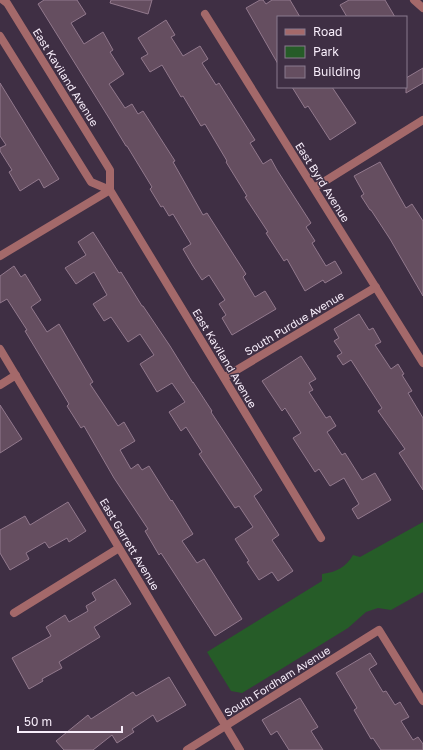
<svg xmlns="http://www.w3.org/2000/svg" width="423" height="750" viewBox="0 0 423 750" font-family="'Golos Text',sans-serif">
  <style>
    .green { fill: #265c28 }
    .building { fill: #654e60; stroke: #92798d }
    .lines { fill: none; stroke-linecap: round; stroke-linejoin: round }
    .minor { stroke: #a4696a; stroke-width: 8 }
    .labels { text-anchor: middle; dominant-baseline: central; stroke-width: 3; stroke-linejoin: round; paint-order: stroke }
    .street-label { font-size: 11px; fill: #f7edfa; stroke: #3f2f44 }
  </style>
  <rect width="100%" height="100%" fill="#3f2f44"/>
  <!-- green -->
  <path class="green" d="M423,522V592L391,610L378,608L366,612L348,628L242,693L231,691L207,652L322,581V574C337,572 346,567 353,555L360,557Z"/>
  <!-- building -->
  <path class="building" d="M44,0H77L86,14L71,23L84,44L103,32L113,50L110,52L124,74L109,84L125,108L132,104L138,114L143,111L175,161L173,162L203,215L207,213L246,274L243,277L255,297L265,291L276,309L232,335L222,318L226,315L219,304L225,300L209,275L202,280L193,266L183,249L191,244L173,214L169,216L163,206L161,207L150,189L152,187L127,146H126L109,118L38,4Z
    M111,0H152L148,14L110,3Z
    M260,0H263L266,4L272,0H290L300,17H278V64L246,8Z
    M349,0H385L395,17H347L340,5Z
    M166,20L175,35L171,37L183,56L200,46L208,59L202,63L216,85L219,83L255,140L250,143L263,164L271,159L277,170L311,223L306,227L315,241L312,243L326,266L335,261L342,273L325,283L323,280L305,291L287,259L284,261L266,233L268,232L245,197L247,196L226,162L227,161L205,124L201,126L183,96L181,97L162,65L150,72L141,58L148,54L138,38Z
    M423,68V83L406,93V78Z
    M0,83L59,179L44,188L39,179L20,191L9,172L12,170L0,151V148L6,145L0,136Z
    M292,87H332L356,123L330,140L308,106L305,108Z
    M380,162L406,208L412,204L423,221V296L390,239L371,210H370L361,196L364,194L354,176Z
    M93,232L119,273L121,272L142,306H143L170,346L193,383V382L212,411L211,412L262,490L254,496L279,535L272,540L293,571L278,581L272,572L259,580L247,562L249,561L235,539L253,527L239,506L235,508L199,454L202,452L186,427L181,431L169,412L185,402L172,383L157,392L140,364L154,355L140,334L128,342L111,317L104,321L93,304L107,295L94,272L76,284L65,268L86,255L78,242Z
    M14,266L21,277L25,274L41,300L31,307L47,332L59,324L93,382L90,384L118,426L124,422L135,441L120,450L131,469L138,464L142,470L149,466L171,501L172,500L193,534L182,541L197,563L204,559L242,619L215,636L161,553L159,555L145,531L148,529L114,478L84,426L81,428L67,406L69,404L25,331L27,330L7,299L0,303V276Z
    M359,314L369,330L373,328L381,342L375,345L391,369L398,364L404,374L402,375L412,391L408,393L423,418V490L399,453L405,449L378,411L382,408L351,360L343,365L337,356L342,353L334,341L339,338L334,329Z
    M301,356L316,379L309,383L313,390L309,392L326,418L330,416L336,426L327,432L342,455L345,453L362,480L375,473L391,500L358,519L352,509L359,504L344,478L330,486L319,469L315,472L293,438L301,433L285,408L282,411L262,381Z
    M0,405L22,439L0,453Z
    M68,502L86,531L69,542L67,538L49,548L45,542L26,553L29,559L10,570L0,553V530L25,516L30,525Z
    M115,579L131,604L94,627L100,637L59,662L62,668L42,679L43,681L29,689L12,658L51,636L46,627L65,615L69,622L88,611L86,606L96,600L92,593Z
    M370,653L377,664L369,669L383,692L386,691L395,705L400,702L409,717L401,721L413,740L418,737L423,744V750H381L373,738L371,739L354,710L357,708L336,673Z
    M169,677L186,705L157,722L153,715L132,729L134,732L117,743L112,735L93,750H64L56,741L88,715L91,719L133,692L136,696Z
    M300,698L318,727L311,731L323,750H289L277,731L271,735L262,720Z"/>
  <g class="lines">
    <!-- minor -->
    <path class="minor" d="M3,0L7,3L110,170V190L321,538
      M414,0L423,8
      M205,14L423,363
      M0,36L91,182L110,190
      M314,188L423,120
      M0,256L110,190
      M0,349L240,750
      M225,377L376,287
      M0,385L16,375
      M14,613L119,548
      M187,750L379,630L423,701"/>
  </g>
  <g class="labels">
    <!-- street labels -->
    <g class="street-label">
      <text transform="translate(66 77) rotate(58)">East Kaviland Avenue</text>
      <text transform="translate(323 182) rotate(58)">East Byrd Avenue</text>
      <text transform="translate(294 323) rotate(-31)">South Purdue Avenue</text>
      <text transform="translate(225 358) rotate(59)">East Kaviland Avenue</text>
      <text transform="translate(130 544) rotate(59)">East Garrett Avenue</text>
      <text transform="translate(277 681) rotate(-32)">South Fordham Avenue</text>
    </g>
  </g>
  <!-- legend -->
  <rect x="277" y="16" width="130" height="72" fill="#3f2f44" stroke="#897b8d"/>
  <rect x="285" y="29" width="20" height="6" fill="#a4696a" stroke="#897b8d"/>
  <text x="313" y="36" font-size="12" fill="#f7edfa">Road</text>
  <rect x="285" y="46" width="20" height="12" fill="#265c28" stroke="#897b8d"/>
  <text x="313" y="56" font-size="12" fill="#f7edfa">Park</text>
  <rect x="285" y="66" width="20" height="12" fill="#654e60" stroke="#897b8d"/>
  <text x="313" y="76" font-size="12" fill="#f7edfa">Building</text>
  <!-- scale -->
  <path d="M18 726v6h104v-6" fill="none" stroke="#f7edfa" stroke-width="2"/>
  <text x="24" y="726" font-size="12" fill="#f7edfa" stroke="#3f2f44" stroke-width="3" paint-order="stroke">50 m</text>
</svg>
